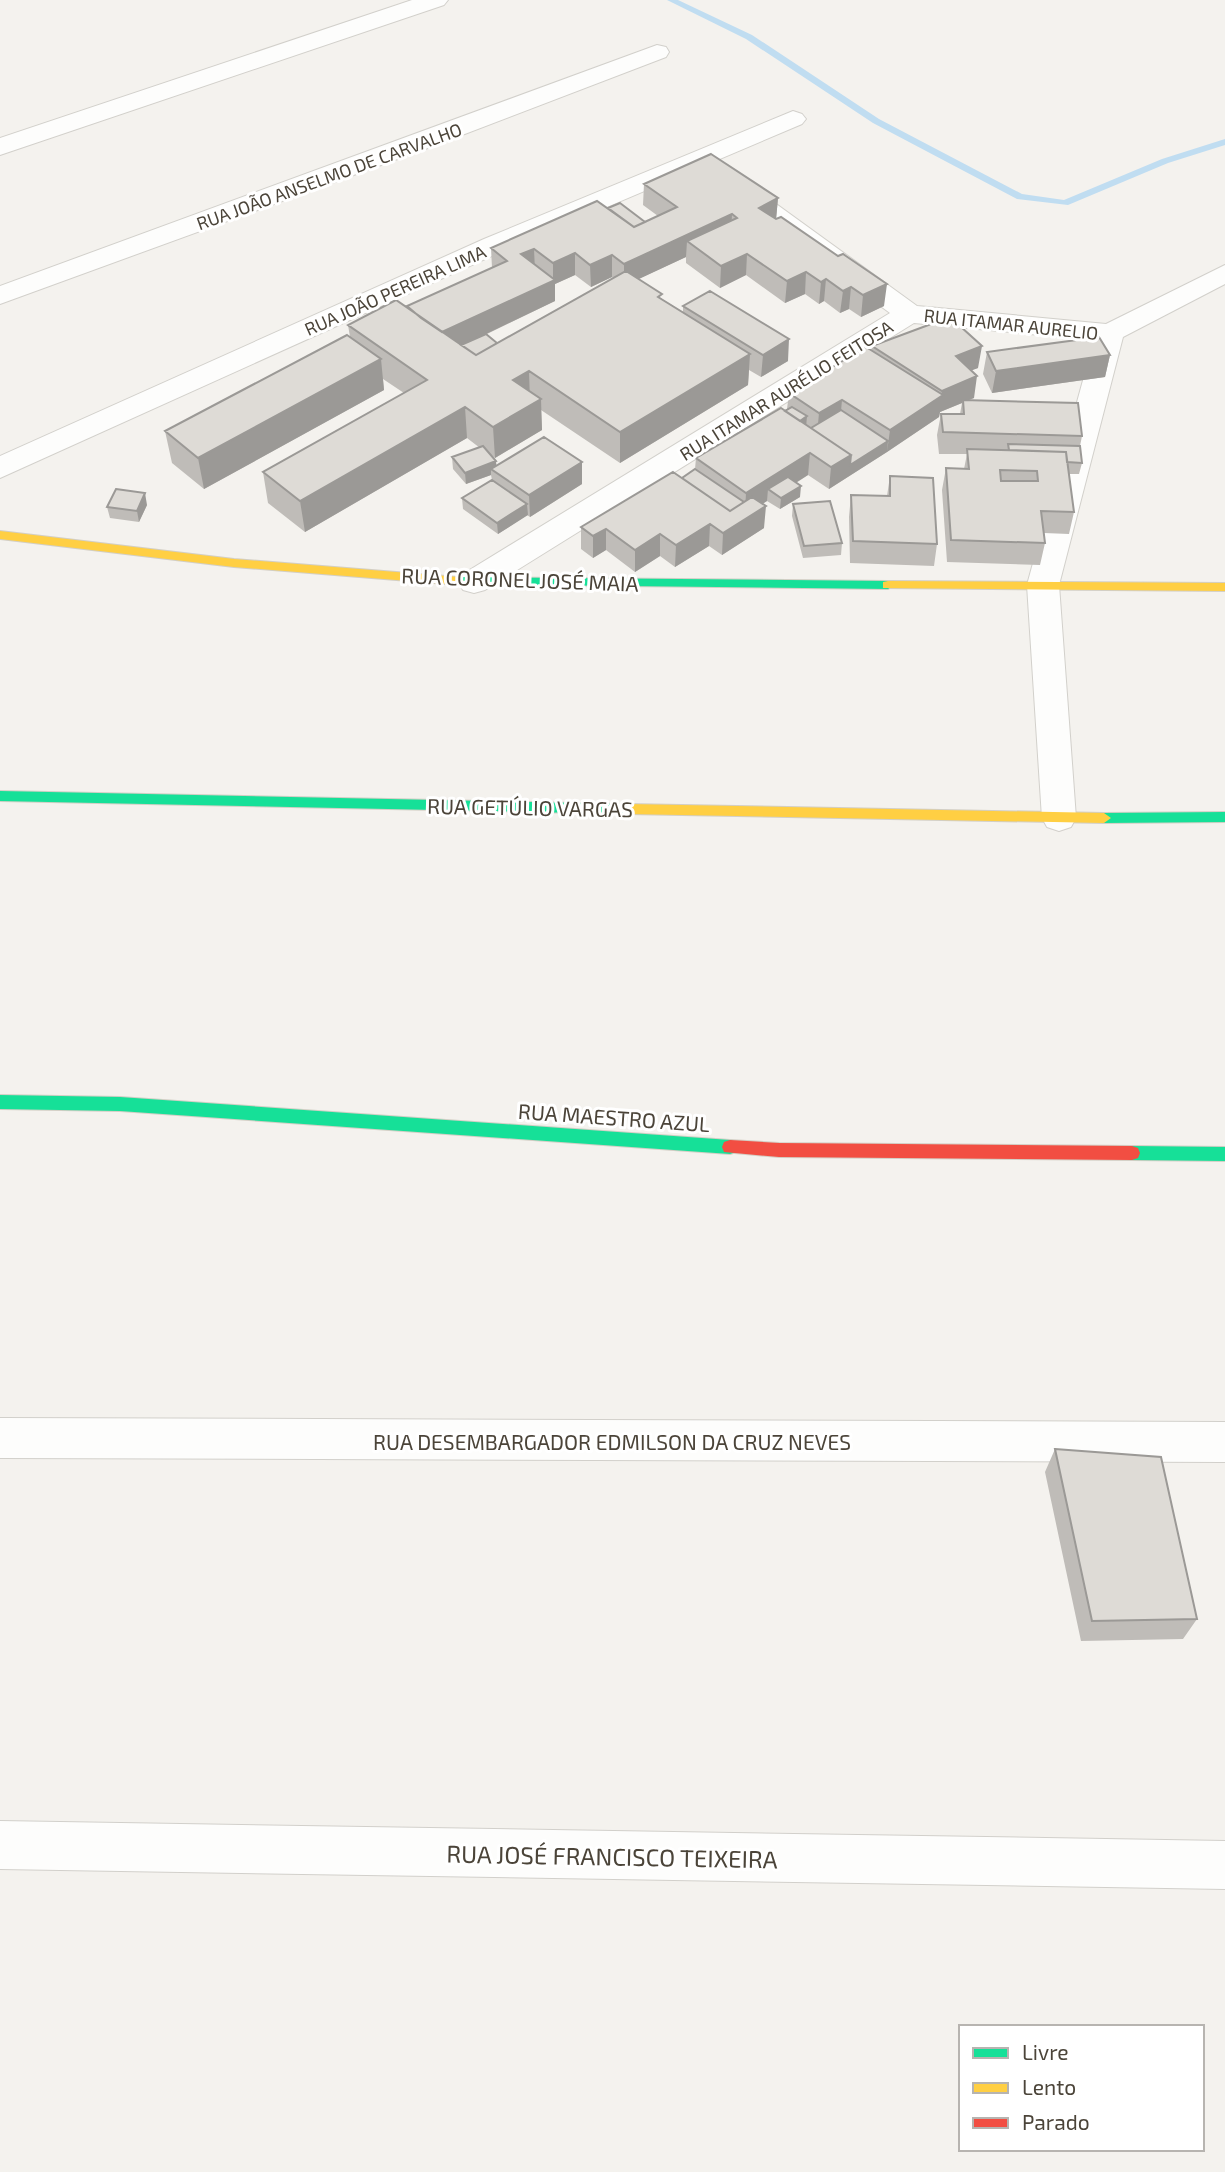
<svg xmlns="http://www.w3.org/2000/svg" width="1225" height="2172" viewBox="0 0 1225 2172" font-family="'Exo 2',sans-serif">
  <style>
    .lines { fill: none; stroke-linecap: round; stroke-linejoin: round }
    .stream { fill: #c0ddf1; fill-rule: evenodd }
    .street-casing { stroke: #d2d0cb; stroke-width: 2 }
    .fast-casing { stroke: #d3cfc5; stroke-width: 2 }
    .slow-casing { stroke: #d3cfc5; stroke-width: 2 }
    .jam-casing { stroke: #d3cfc5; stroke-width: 2 }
    .street { fill: #fdfdfc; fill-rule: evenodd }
    .fast { fill: #16e098; fill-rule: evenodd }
    .slow { fill: #ffcf43; fill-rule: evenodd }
    .jam { fill: #f24e42; fill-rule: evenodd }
    .wall { fill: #bfbcb8; fill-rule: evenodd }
    .shaded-wall { fill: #9b9996 }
    .building { fill: #dedbd6; stroke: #9b9996; stroke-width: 2; fill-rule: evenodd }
    .labels { text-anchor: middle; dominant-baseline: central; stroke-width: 6; stroke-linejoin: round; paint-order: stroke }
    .far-street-label { font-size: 18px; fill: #4b4439; stroke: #fff }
    .street-label { font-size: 21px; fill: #4b4439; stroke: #fff }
    .near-street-label { font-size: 24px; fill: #4b4439; stroke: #fff }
  </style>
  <rect width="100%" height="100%" fill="#f4f2ee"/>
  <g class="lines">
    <!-- stream -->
    <path class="stream" d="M667,0H678L752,35L879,119L1022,194L1064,200L1162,159L1225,139V145L1168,163L1068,205L1017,199L873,123L746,39Z"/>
    <defs>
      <path id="street" d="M412,0H448L444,5L0,155V138Z
        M657,45L666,47L669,52L666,57L436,145L0,304V286Z
        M793,111L802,114L806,119L802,124L503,251L0,478V456L484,239Z
        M734,178L743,180L917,306L1106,324L1225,265V284L1123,337L1059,585L1076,818L1071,827L1059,831L1047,827L1042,818L1027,585L1094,340L914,323L485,590L474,593L463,590L458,582L463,574L890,313L725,192L721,186L725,180Z
        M0,1418L1225,1422V1462L0,1458Z
        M0,1821L1225,1841V1889L0,1869Z"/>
      <path id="fast" d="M458,577L888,581L894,585L888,589L453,584V578Z
        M0,791L627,804L634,809L627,814L0,801Z
        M1225,812V822L1104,823L1097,818L1104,813Z
        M0,1095L120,1097L730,1140L736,1142L738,1147L736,1152L730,1154L120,1111L0,1109Z
        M1132,1146L1225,1147V1161L1132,1160L1126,1158L1124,1153L1126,1148Z"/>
      <path id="slow" d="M0,531L234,559L458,577L464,581L458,585L234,567L0,539Z
        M888,581L1225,583V591L883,588V582Z
        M627,804L1104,813L1111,818L1104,823L627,814L620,809Z"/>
      <path id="jam" d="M730,1140L779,1143L1132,1146L1138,1148L1140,1153L1138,1158L1132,1160L779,1157L724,1152L722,1147L724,1142Z"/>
    </defs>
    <!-- street casing -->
    <use href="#street" class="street-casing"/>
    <!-- fast casing -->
    <use href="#fast" class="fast-casing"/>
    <!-- slow casing -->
    <use href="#slow" class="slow-casing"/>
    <!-- jam casing -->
    <use href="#jam" class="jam-casing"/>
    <!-- street -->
    <use href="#street" class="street"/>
    <!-- fast -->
    <use href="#fast" class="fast"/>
    <!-- slow -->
    <use href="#slow" class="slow"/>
    <!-- jam -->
    <use href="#jam" class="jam"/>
  </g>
  <!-- wall -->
  <path class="wall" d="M644,184L778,198L776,219L884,306L861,317L849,309L840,313L824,301L819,304L805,294L785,303L746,275L720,288L686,263V257L638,279L662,299L683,312V306L788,361L761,377L749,370L748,385L620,463L541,410L542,430L495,458L491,455L497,466L582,462V484L530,517L527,515L498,534L463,509L462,498L492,480L491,475L466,484L453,469L452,457L480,448L467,438L305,532L268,503L263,472L404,393L383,379L384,390L204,489L172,463L165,431L350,337L348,325L407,308V306L492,268L491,248L608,208L645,222L658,216L643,205ZM575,275L591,287L612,277L613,278L497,343L487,334L555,301V284Z
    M872,346L978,368L971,370L974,398L969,400L1082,436L1080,446L1082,463L1079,474H1069L1074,512L1069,534L1044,533L1045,543L1040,565L947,562L942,490L946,468L964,469L967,454H939L937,435L941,414H960L962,403L940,412L939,417L887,452L829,489L808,475L796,483L800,497L780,509L767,501L762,504L764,528L722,555L709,546L675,567L660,556L635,572L606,550L593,558L581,549V527L682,478L695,469L696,458L787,409L789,393L871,351Z
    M987,352L1110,355L1105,377L992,393L983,374Z
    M890,476L937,544L934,566L850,563L849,517L851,495L887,496Z
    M793,504L842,543L841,555L803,558L792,516Z
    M147,505L139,522L110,518L107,507Z
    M1055,1449L1197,1619L1183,1639L1081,1641L1045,1472Z"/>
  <!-- shaded-wall -->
  <path class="shaded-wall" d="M778,198L776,220L759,208Z
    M732,214L731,236L687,241L686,257L624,286V264Z
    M534,249L535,271L521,254Z
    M575,253V275L555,284V301L442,355L440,333L553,280V263Z
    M747,254L746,275L720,288L721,266Z
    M612,255V277L591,287L590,265Z
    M806,272L805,294L785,303L787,281Z
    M826,279L824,301L819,304L821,282Z
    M887,284L884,306L861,317L863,295Z
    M851,287L849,309L840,313L843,291Z
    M789,339L788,361L761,377L763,355Z
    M982,346L978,368L952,378L956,356Z
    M750,354L748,385L620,463V432Z
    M1110,355L1105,377L992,393L996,371Z
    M381,359L384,390L204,489L198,458Z
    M529,371L530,402L513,380Z
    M977,376L974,398L963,402V400L962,403L940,412L939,417L887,452L890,430L941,396L942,391Z
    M541,399L542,430L495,458L493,427Z
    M842,400L840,422L817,435L819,413Z
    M465,407L467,438L305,532L300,501Z
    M807,416L806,428L791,426Z
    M888,441L887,452L829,489L831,467L851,455Z
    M810,453L808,475L776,495L768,489L767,501L751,511L766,506L764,528L722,555L723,533L745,512L746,493Z
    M496,461L497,473L491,469V475L466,484L465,473Z
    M582,462V484L530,517L529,495Z
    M801,486L800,497L780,509L781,498Z
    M145,493L147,505L139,522L137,511Z
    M527,504L528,515L498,534L497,523Z
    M710,524L709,546L675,567L676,545Z
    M606,529V550L593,558V536Z
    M660,534V556L635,572V550Z"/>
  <!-- building -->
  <path class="building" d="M711,154L778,198L759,208L776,219L781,217L838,256L843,254L887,284L863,295L851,287L843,291L826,279L821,282L806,272L787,281L747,254L721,266L687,241L737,218L732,214L624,264L612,255L590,265L575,253L553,263L534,249L521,254L555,280L442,332L421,318L407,306L507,261L491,248L597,201L634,227L677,207L644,184Z
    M620,203L645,222L634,227L608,208Z
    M626,271L662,294L658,297L750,354L620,432L529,371L513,380L541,399L493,427L465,407L300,501L263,472L427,380L348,325L396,300L476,355Z
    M710,291L789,339L763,355L683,306Z
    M950,317L982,346L956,356L977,376L942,391L872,346Z
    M486,334L497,343L476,355L461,345Z
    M347,335L381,359L198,458L165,431Z
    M1099,337L1110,355L996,371L987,352Z
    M866,347L943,395L890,430L842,400L819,413L789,393Z
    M963,400L1078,403L1082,436L943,432L941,414H964Z
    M792,407L807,416L800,421L785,411Z
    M781,408L851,455L831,467L810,453L746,493L696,458Z
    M841,410L888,441L850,465L851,455L811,428Z
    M544,437L582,462L529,495L491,469Z
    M1008,444L1080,446L1082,463L1067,462L1066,452L1009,450Z
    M483,446L496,461L465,473L452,457Z
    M967,449L1066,452L1074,512L1041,511L1045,543L951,540L946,468L969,469ZM1000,470L1037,471L1038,481H1001Z
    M695,469L744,502L730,511L682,478Z
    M673,472L730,511L752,497L766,506L723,533L710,524L676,545L660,534L635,550L606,529L593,536L581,527Z
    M890,476L933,478L937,544L853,541L851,495L890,496Z
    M788,477L801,486L781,498L768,489Z
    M492,480L527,504L497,523L462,498Z
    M116,489L145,493L137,511L107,507Z
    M830,501L842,543L804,546L793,504Z
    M1055,1449L1161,1457L1197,1619L1092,1621Z"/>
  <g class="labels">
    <!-- far-street labels -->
    <g class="far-street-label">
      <text transform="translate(329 176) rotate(-20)">RUA JOÃO ANSELMO DE CARVALHO</text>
      <text transform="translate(395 290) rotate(-24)">RUA JOÃO PEREIRA LIMA</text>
      <text transform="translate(1011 324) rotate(6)">RUA ITAMAR AURELIO</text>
      <text transform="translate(786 390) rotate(-32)">RUA ITAMAR AURÉLIO FEITOSA</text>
    </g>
    <!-- street labels -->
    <g class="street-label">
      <text transform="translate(520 579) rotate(2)">RUA CORONEL JOSÉ MAIA</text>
      <text transform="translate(530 807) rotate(1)">RUA GETÚLIO VARGAS</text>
      <text transform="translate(614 1117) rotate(4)">RUA MAESTRO AZUL</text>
      <text x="612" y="1441">RUA DESEMBARGADOR EDMILSON DA CRUZ NEVES</text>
    </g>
    <!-- near-street labels -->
    <g class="near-street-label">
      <text transform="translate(612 1856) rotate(1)">RUA JOSÉ FRANCISCO TEIXEIRA</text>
    </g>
  </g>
  <!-- legend -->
  <rect x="959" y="2025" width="245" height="126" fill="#ffffff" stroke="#b7b4b0" stroke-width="2"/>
  <rect x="973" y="2048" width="35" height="10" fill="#16e098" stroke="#b7b4b0" stroke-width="2"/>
  <text x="1022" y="2060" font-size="21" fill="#4b4439">Livre</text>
  <rect x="973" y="2083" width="35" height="10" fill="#ffcf43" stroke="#b7b4b0" stroke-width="2"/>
  <text x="1022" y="2095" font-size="21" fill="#4b4439">Lento</text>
  <rect x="973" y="2118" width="35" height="10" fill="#f24e42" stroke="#b7b4b0" stroke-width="2"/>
  <text x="1022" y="2130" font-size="21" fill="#4b4439">Parado</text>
</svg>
